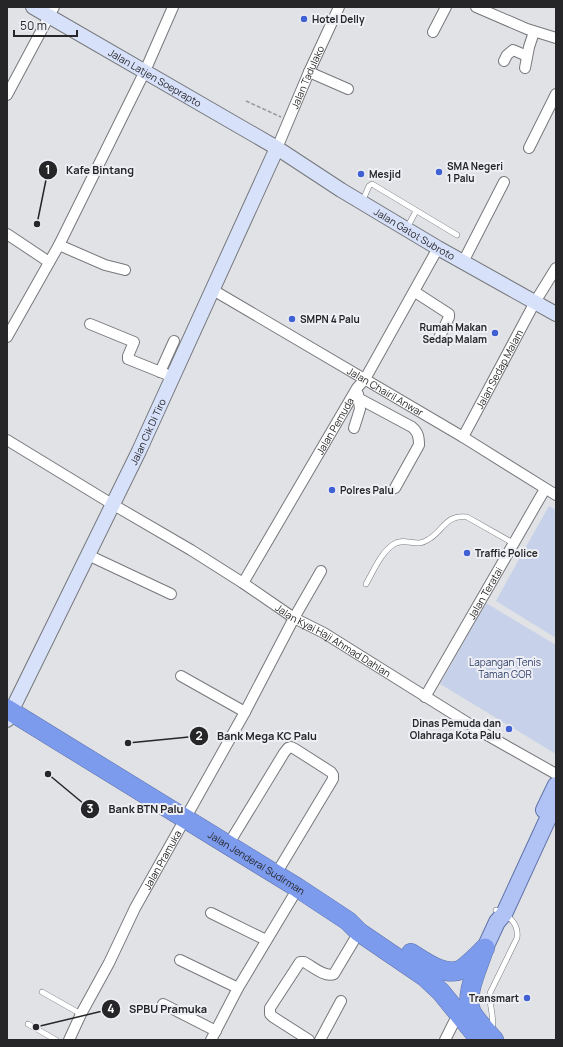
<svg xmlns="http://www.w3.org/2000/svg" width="563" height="1047" font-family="Manrope,sans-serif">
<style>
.green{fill:#c7d1e9}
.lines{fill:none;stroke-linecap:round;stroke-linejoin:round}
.lane-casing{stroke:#76787b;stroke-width:6}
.street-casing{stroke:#76787b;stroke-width:12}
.secondary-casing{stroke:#76787b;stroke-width:16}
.primary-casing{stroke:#5f72a8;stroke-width:18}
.highway-casing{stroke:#5f72a8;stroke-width:20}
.path{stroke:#96979a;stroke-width:1.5;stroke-dasharray:4 2;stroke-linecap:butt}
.lane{stroke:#fff;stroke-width:5}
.street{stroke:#fff;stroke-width:10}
.secondary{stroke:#d8e1fa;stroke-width:14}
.primary{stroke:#b1c3f4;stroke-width:16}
.highway{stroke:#7d9bed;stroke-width:19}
.poi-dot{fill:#4061d3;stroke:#eeeff4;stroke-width:1.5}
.labels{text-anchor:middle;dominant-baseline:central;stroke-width:4;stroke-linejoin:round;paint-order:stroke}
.poi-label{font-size:10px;font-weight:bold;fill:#262628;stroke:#eeeff4;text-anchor:start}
.street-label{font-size:10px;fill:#262628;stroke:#eeeff4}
.park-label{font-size:10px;fill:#33436e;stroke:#eeeff4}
.leader{fill:none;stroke:#262628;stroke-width:1.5}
.callout-dot{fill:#262628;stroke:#eeeff4;stroke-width:1.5}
.mark-label{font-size:12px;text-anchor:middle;font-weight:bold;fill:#fff}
.callout-label{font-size:11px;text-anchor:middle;font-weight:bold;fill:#262628;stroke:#eeeff4;stroke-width:4;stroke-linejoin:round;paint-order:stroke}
</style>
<rect width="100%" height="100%" fill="#e0e2e6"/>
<path class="green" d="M 549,506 L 556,510 L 556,638 L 496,601 L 523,552 Z
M 486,603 L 556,645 L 556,754 L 440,684 Z"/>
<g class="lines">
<defs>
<path id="lane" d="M 362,202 L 369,186 L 372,184 L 457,235
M 407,228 L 416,211
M 366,584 C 373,572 381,552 394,544 C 402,539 410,543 418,543 C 421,543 426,541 429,539 C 443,531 446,514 467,517 L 513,543
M 42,992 L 81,1014
M 28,1024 L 56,1040
M 492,1031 C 495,1018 489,1006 490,993 L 517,938 C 519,923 509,916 496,910"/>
<g id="street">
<path d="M 476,7 L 527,29 L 556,38"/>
<path d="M 433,32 L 446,7"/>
<path d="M 504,61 L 507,55 L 513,50 L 527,56"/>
<path d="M 525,68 L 529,47 L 534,32"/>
<path d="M 309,72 L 348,89"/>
<path d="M 7,95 L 54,7"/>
<path id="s1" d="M 277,148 L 309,72 L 339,7"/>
<path d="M 529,148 L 556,94"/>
<path d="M 7,234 L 49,262"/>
<path d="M 59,245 L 105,265 L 125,270"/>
<path d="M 463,262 L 504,182"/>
<path id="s2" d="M 213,290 L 463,437 L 556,495"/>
<path d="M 415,292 L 449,314 L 449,317 L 439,338"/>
<path d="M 90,324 L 134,342 L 128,356 L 128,359 L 173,377"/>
<path d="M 7,337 L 59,245 L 145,71 L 173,7"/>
<path d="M 160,372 L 174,341"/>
<path d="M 358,398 L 412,427 C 418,432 419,437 419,445 L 395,488"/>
<path d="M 354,428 L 360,409 L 358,394"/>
<path id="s3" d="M 463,437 L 535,302 L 556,268"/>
<path id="s4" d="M 7,440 L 112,504 L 191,550 L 243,583 L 294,618 L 324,633 L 487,735 L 556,774"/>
<path d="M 88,555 L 171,594"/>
<path id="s5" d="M 243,583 L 357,388 L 365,379 L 438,248"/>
<path d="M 181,676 L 245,712"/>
<path id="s6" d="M 425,697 L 545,489"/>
<path d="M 228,845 L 284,753 L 288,748 L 291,747 L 295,749 L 331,772 L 333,775 L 333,779 L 276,874"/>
<path d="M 211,913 L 266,940"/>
<path d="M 180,960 L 238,988"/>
<path d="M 163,1004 L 216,1031"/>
<path id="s7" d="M 69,1040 L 81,1014 L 109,963 L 135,908 L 245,712 L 294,618 L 321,571"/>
<path d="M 211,1040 L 238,988 L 298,888"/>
<path d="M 309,1040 L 273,1017 L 270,1014 L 270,1008 L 300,962 L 304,962 C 312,966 325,978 334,974 L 359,932"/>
<path d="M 320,1040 L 341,1001"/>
<path d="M 445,1040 L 456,1018 L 460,1012"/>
</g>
<g id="secondary">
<path id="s8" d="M 33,7 L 277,148 L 341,190 L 438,248 L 556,314"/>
<path id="s9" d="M 7,720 L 139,451 L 277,148"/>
</g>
<path id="primary" d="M 544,810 L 556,785
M 485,948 L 497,922 L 504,914 L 556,801"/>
<g id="highway">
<path id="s10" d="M 7,709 L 298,888 L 348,921 L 359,932 L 425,977 L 441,992 L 480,1040"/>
<path d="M 484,949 C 479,966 463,996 472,1013 C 478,1023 487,1031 494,1040"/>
<path d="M 411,953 C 424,961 446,978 462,969 C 470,963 478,955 485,948"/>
</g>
</defs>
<use href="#lane" class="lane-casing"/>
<use href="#street" class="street-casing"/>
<use href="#secondary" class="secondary-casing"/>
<use href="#primary" class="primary-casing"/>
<use href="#highway" class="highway-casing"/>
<path class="path" d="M 246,101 L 281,117"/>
<use href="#lane" class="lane"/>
<use href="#street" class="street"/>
<use href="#secondary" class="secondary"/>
<use href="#primary" class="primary"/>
<use href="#highway" class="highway"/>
</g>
<g class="poi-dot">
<circle cx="304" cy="19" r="4"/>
<circle cx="439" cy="172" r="4"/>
<circle cx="361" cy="174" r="4"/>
<circle cx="292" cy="319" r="4"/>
<circle cx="495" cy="333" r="4"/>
<circle cx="332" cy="490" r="4"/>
<circle cx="467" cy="553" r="4"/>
<circle cx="509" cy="729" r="4"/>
<circle cx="527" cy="998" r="4"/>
</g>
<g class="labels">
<g class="poi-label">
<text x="312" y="19">Hotel Delly</text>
<text x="447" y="166">SMA Negeri<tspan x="447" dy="12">1 Palu</tspan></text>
<text x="369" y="174">Mesjid</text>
<text x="300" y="319">SMPN 4 Palu</text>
<text x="487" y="327" text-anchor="end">Rumah Makan<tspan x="487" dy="12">Sedap Malam</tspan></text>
<text x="340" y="490">Polres Palu</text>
<text x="475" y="553">Traffic Police</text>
<text x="501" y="723" text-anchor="end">Dinas Pemuda dan<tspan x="501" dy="12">Olahraga Kota Palu</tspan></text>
<text x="519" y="998" text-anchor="end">Transmart</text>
</g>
<g class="street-label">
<text stroke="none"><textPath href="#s8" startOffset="141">Jalan Latjen Soeprapto</textPath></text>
<text stroke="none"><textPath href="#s1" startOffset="77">Jalan Tadulako</textPath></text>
<text stroke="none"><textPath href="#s8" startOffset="444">Jalan Gatot Subroto</textPath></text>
<text stroke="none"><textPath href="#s3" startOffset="77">Jalan Sedap Malam</textPath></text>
<text stroke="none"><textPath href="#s2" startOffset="200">Jalan Chairil Anwar</textPath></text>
<text stroke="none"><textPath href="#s5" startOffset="182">Jalan Pemuda</textPath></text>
<text stroke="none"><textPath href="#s9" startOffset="321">Jalan Cik Di Tiro</textPath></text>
<text stroke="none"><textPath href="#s6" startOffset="120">Jalan Teratai</textPath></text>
<text stroke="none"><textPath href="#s4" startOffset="383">Jalan Kyai Haji Ahmad Dahlan</textPath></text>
<text stroke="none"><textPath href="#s7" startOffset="203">Jalan Pramuka</textPath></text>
<text stroke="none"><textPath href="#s10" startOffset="293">Jalan Jenderal Sudirman</textPath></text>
</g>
<g class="park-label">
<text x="505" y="662">Lapangan Tenis<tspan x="505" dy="12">Taman GOR</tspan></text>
</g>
</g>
<path class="leader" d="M37 224L48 170M128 743L199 736M48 774L90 809M36 1027L111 1009"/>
<g class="callout-dot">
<circle cx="37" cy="224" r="4"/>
<circle cx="128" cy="743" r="4"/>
<circle cx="48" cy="774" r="4"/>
<circle cx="36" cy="1027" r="4"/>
<circle cx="48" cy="170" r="10"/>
<circle cx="199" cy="736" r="10"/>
<circle cx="90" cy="809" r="10"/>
<circle cx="111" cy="1009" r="10"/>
</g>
<g class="mark-label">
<text x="48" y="174">1</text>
<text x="199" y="740">2</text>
<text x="90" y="813">3</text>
<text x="111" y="1013">4</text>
</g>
<g class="callout-label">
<text x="100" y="174">Kafe Bintang</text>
<text x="267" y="740">Bank Mega KC Palu</text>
<text x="146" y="813">Bank BTN Palu</text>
<text x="168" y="1013">SPBU Pramuka</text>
</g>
<rect width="563" height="1047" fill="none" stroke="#262628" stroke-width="16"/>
<path d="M14 30v6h63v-6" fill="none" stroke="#262628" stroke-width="2"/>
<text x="20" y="30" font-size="12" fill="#262628" stroke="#eeeff4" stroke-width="3" paint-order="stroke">50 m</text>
</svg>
